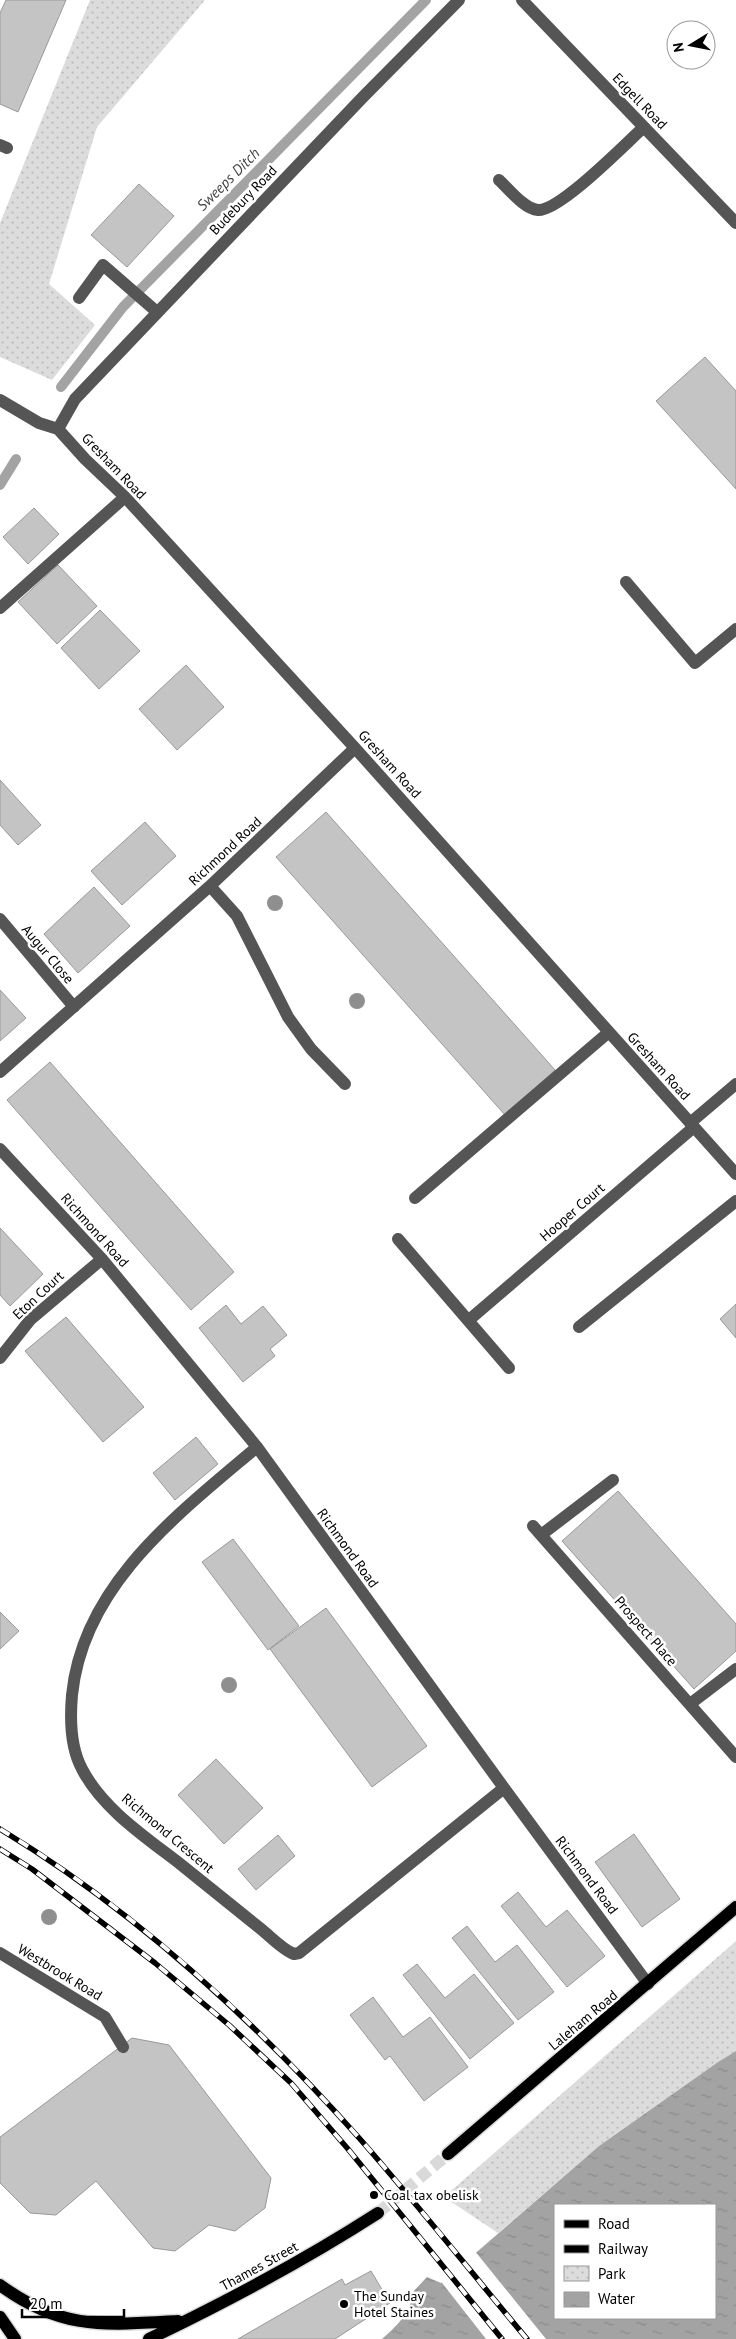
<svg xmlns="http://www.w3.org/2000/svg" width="736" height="2339" font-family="'PT Sans',sans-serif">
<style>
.park{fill:url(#park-dots)}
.water{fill:url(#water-ripples);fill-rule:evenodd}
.pier{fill:#fff}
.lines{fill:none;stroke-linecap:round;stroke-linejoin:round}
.stream{stroke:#a3a3a3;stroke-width:10}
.building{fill:#c4c4c4;stroke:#999}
.major-tunnel{stroke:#d9d9d9;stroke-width:12;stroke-dasharray:12 6;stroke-linecap:butt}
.major-casing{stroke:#dbdbdb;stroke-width:15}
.minor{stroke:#555;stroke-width:12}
.major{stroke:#000;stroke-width:12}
.rail-casing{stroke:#000;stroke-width:5.5}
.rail{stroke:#fff;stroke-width:4;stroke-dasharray:11;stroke-linecap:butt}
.tree{fill:#8f8f8f}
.poi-dot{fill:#000;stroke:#fff;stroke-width:2}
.labels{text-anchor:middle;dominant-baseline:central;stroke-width:5;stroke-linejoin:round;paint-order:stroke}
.street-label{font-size:14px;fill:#000;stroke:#fff}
.poi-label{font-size:14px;fill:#000;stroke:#fff;text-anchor:start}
.water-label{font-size:15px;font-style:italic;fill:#444;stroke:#fff}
</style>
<defs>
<pattern id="park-dots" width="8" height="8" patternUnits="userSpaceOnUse" patternTransform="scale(1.25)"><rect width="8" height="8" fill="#dcdcdc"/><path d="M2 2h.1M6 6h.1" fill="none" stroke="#bbb" stroke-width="1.8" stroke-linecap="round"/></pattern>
<pattern id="water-ripples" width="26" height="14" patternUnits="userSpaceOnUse" patternTransform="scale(1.25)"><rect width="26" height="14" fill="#a3a3a3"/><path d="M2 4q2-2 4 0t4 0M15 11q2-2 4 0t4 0" fill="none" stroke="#8b8b8b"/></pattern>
</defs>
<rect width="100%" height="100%" fill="#fff"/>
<path class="park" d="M 90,0 L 205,0 L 97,127 L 49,284 L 95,325 L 52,380 L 0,357 L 0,223 Z
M 736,1941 L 736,2051 L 718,2062 L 599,2146 L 498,2233 L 444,2197 Z"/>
<path class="water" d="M 736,2051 L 736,2339 L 382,2339 C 394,2328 413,2312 411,2294 L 427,2277 L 441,2283 L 599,2146 L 718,2062 ZM 555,2205 L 715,2205 L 715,2318 L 555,2318 Z"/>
<path class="pier" d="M 474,2250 L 546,2339 L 486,2339 L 439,2279 Z"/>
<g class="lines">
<path class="stream" d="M 61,387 L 123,307 L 426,0
M 0,485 L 16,459"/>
</g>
<path class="building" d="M 6,0 L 66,0 L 18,112 L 0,104 L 0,13 Z
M 139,184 L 174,216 L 127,267 L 91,235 Z
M 705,357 L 736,391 L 736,489 L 656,401 Z
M 34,508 L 59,534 L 28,564 L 3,537 Z
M 58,565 L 97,606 L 57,644 L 18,602 Z
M 100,610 L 140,651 L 99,689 L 61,648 Z
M 186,665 L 224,707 L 177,750 L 139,709 Z
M 0,780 L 41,825 L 18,845 L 0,825 Z
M 326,812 L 555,1070 L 505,1115 L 276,857 Z
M 145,822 L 176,856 L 122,905 L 91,871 Z
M 94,887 L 130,926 L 78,973 L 44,934 Z
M 0,990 L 26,1018 L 0,1041 Z
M 50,1062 L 234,1272 L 191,1310 L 7,1100 Z
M 0,1228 L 43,1274 L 10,1306 L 0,1295 Z
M 736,1304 L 736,1338 L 720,1319 Z
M 226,1305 L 241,1324 L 263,1306 L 287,1335 L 270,1349 L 275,1356 L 243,1382 L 199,1328 Z
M 66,1317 L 144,1407 L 103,1442 L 25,1351 Z
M 196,1437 L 218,1464 L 175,1500 L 153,1473 Z
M 618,1491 L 736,1624 L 736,1651 L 694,1689 L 562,1541 Z
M 233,1539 L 299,1626 L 268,1650 L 202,1562 Z
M 326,1608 L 427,1746 L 372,1787 L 270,1649 Z
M 0,1612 L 19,1631 L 0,1649 Z
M 216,1759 L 263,1808 L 224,1844 L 178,1795 Z
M 634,1834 L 680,1899 L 642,1927 L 595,1862 Z
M 278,1835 L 295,1856 L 256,1890 L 238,1869 Z
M 518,1892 L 546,1927 L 567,1910 L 605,1956 L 567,1987 L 501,1906 Z
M 467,1926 L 495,1962 L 517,1945 L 554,1992 L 518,2020 L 452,1938 Z
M 417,1964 L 445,1998 L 474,1974 L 514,2023 L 470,2059 L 403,1975 Z
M 373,1997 L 403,2037 L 430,2017 L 468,2067 L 424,2101 L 390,2056 L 385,2060 L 350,2015 Z
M 132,2038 L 169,2045 L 271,2178 L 265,2208 L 235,2231 L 209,2225 L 175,2251 L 153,2248 L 96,2181 L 56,2215 L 30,2213 L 0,2183 L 0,2137 Z
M 371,2271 L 390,2303 L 335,2339 L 238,2339 L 342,2279 L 345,2285 Z"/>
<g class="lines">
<path class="major-tunnel" d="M 378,2213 L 448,2154"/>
<defs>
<path id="major" d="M 448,2154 L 736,1907
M 0,2285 C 63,2331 105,2325 178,2321
M 0,2317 L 15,2339
M 149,2339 C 228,2301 305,2260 378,2213"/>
</defs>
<use href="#major" class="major-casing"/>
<path class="minor" d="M 522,0 L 736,223
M 0,145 L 7,148
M 499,180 C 508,188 524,209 538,210 C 560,211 625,144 644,127
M 79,298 L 103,265 L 157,312
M 0,400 L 39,423 L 58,429 L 85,459 L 125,497 L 355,748 L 736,1174
M 58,429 L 75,399 L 363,97 L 459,0
M 626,582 L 695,663 L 736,629
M 0,608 L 125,497
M 210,886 L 237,916 L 288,1017 L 311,1049 L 345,1084
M 0,919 L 74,1007
M 0,1072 L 210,886 L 355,748
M 690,1123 L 736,1084
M 0,1149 L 102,1259 L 257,1447 L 504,1788 L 648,1984
M 415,1198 L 609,1032
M 398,1239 L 509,1368
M 469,1320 L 694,1127
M 579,1327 L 736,1201
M 0,1358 L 30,1320 L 102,1259
M 257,1447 C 178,1514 83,1585 72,1695 C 70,1718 70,1747 82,1769 C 102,1808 144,1836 179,1863 C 206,1885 234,1907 261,1929 C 271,1937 283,1950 294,1954 L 299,1953 L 504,1788
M 533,1526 L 736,1757
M 541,1535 L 613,1480
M 690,1704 L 736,1669
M 0,1953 L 105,2017 L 123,2047"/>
<use href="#major" class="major"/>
<defs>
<path id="rail" d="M 0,1829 C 136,1911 254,2020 360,2139 C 417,2204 471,2272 527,2339
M 0,1849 L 32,1869 L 155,1963 L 229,2025 L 291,2083 L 348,2149 L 502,2339"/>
</defs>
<use href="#rail" class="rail-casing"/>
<use href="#rail" class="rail"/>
</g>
<g class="tree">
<circle cx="275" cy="903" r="8"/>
<circle cx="357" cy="1001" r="8"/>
<circle cx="229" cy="1685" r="8"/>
<circle cx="49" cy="1917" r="8"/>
</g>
<g class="poi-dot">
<circle cx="374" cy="2195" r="5"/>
<circle cx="344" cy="2304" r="5"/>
</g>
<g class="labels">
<g class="street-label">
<text transform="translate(640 101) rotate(46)">Edgell Road</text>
<text transform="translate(243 200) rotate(-46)">Budebury Road</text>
<text transform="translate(114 466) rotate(46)">Gresham Road</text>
<text transform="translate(390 764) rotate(48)">Gresham Road</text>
<text transform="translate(225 851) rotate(-43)">Richmond Road</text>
<text transform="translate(48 954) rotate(50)">Augur Close</text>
<text transform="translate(659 1066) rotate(48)">Gresham Road</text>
<text transform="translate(572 1212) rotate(-41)">Hooper Court</text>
<text transform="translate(95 1230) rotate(48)">Richmond Road</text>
<text transform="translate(38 1295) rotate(-43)">Eton Court</text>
<text transform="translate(348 1548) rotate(54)">Richmond Road</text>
<text transform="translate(646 1631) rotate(49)">Prospect Place</text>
<text transform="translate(168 1833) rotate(40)">Richmond Crescent</text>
<text transform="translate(587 1875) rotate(53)">Richmond Road</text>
<text transform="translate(60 1972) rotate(31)">Westbrook Road</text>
<text transform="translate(583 2020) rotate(-40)">Laleham Road</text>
<text transform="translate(259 2266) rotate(-29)">Thames Street</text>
</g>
<g class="poi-label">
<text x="384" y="2195">Coal tax obelisk</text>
<text x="354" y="2296">The Sunday<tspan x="354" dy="16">Hotel Staines</tspan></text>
</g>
<g class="water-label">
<text transform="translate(228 179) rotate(-45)">Sweeps Ditch</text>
</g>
</g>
<rect x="554" y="2204" width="162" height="115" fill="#ffffff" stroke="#999999"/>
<rect x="564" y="2220" width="25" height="8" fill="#000000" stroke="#999999"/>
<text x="598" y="2229" font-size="15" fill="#000000">Road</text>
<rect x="564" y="2245" width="25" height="8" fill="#000000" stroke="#999999"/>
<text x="598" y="2254" font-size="15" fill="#000000">Railway</text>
<rect x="564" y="2266" width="25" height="15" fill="url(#park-dots)" stroke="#999999"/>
<text x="598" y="2279" font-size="15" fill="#000000">Park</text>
<rect x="564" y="2292" width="25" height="15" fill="url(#water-ripples)" stroke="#999999"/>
<text x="598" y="2304" font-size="15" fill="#000000">Water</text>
<g transform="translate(691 45) rotate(260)"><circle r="24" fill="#ffffff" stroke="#999999"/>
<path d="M0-4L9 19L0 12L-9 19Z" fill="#000000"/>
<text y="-8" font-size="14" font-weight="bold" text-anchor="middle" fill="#000000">N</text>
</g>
<path d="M22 2309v8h102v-8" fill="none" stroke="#000000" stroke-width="2.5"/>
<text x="30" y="2309" font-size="15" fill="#000000" stroke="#ffffff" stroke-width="4" paint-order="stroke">20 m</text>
</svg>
